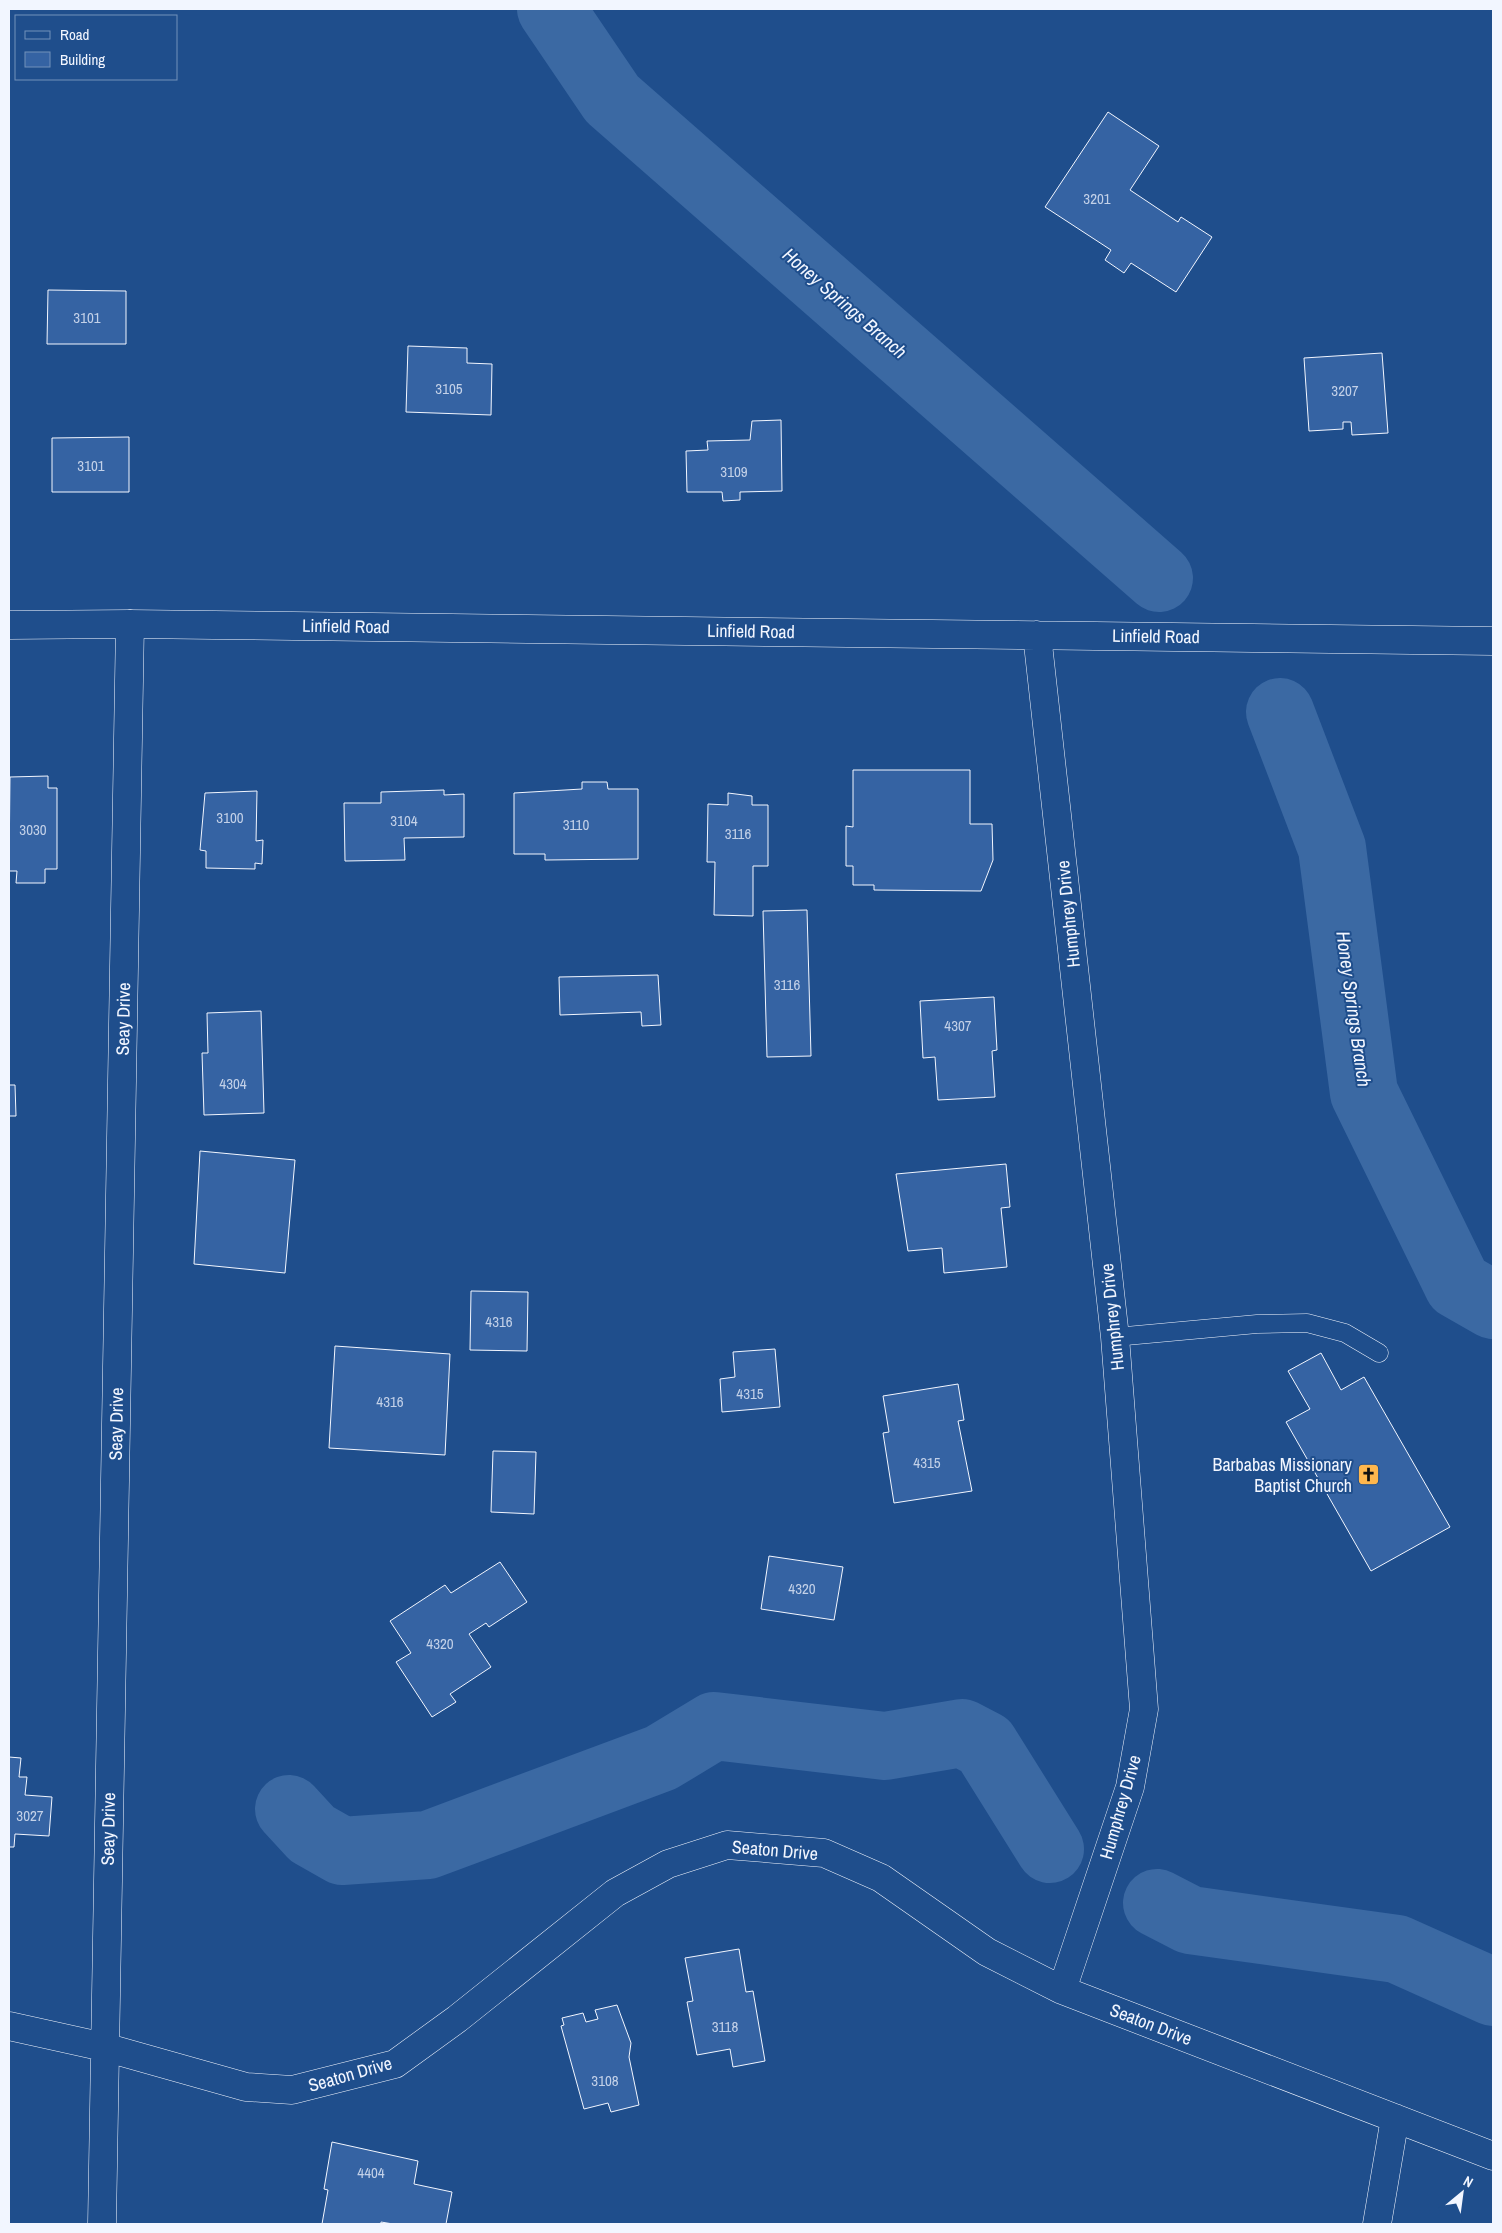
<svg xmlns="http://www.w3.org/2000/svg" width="1502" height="2233" font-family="'Archivo Narrow',sans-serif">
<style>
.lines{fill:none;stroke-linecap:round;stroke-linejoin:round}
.river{stroke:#3b69a3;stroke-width:68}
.building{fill:#3563a3;stroke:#f2f6ff}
.lane-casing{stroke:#f2f6ff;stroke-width:19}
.street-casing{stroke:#f2f6ff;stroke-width:29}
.lane{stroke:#1f4e8c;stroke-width:18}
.street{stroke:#1f4e8c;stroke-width:28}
.labels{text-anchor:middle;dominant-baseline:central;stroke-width:4;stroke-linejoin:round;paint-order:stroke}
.number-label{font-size:15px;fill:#c3d1e8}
.street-label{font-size:18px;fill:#f2f6ff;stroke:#1f4e8c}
.poi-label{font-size:18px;fill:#f2f6ff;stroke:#1f4e8c;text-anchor:end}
.water-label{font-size:19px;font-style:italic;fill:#f2f6ff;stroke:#1f4e8c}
</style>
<rect width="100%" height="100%" fill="#1f4e8c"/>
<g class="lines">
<path class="river" d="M 551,9 L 612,99 L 1159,578
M 1280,712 L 1332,848 L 1364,1093 L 1458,1285 L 1493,1305
M 289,1809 L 312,1834 L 342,1851 L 428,1845 L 661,1758 L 714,1726 L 885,1746 L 962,1733 L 985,1745 L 1050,1849
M 1157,1903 L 1190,1920 L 1397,1949 L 1493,1992"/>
</g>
<path class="building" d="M 1108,112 L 1159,146 L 1130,190 L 1178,222 L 1181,217 L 1212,237 L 1176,292 L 1131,263 L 1124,273 L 1105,260 L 1111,250 L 1045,207 Z
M 48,290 L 126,291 L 126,344 L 47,344 Z
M 408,346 L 467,348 L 467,363 L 492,364 L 491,415 L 406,412 Z
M 1382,353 L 1388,433 L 1352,435 L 1351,422 L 1343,422 L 1343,429 L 1309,431 L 1304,358 Z
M 781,420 L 782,491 L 740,492 L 740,500 L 723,501 L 722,492 L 687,492 L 686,451 L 708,450 L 707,441 L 750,440 L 752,421 Z
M 129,437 L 129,492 L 52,492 L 52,438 Z
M 853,770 L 970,770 L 970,824 L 992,824 L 993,860 L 981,891 L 874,890 L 874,885 L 853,885 L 853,866 L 846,866 L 846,826 L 853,827 Z
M 48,776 L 48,788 L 57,788 L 57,869 L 45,869 L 45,883 L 16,883 L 17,871 L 9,871 L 10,777 Z
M 582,782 L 607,782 L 608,789 L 638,789 L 638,859 L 545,860 L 545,854 L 514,854 L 514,793 L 582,789 Z
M 444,790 L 444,795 L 464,794 L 464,837 L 404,838 L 405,860 L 345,861 L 344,803 L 381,803 L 381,792 Z
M 257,791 L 256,841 L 263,840 L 262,864 L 255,863 L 255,869 L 206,868 L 206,851 L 200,850 L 205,793 Z
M 728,793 L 752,796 L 752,805 L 768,805 L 768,866 L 753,866 L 753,916 L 714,915 L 715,862 L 707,862 L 708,804 L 728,805 Z
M 807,910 L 811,1056 L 767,1057 L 763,911 Z
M 658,975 L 661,1025 L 642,1026 L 641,1012 L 560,1015 L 559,977 Z
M 994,997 L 997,1050 L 992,1051 L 995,1097 L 938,1100 L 935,1057 L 923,1058 L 920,1001 Z
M 261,1011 L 264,1113 L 204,1115 L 202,1053 L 208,1053 L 207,1013 Z
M 9,1085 L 15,1085 L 16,1116 L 9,1116 Z
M 200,1151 L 295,1160 L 285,1273 L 194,1264 Z
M 1006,1164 L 1010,1207 L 1001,1208 L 1007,1267 L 944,1273 L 942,1248 L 908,1251 L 896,1174 Z
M 471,1291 L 528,1292 L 527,1351 L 470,1350 Z
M 335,1346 L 450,1354 L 445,1455 L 329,1448 Z
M 775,1349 L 780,1407 L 722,1412 L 720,1379 L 735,1377 L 733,1352 Z
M 1321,1353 L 1341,1390 L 1364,1377 L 1450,1527 L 1371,1571 L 1286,1422 L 1310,1409 L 1288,1371 Z
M 958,1384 L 964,1420 L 958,1421 L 972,1491 L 894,1503 L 883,1433 L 889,1432 L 883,1396 Z
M 493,1451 L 536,1452 L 534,1514 L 491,1512 Z
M 769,1556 L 843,1567 L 834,1620 L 761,1609 Z
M 500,1562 L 527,1602 L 489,1627 L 486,1623 L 469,1634 L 491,1667 L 450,1694 L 456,1702 L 432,1717 L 396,1662 L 411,1653 L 390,1621 L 445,1585 L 451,1593 Z
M 9,1757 L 21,1758 L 19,1777 L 27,1777 L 25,1795 L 52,1797 L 49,1836 L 15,1834 L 14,1847 L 9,1847 Z
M 739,1949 L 746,1992 L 753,1991 L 765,2061 L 733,2067 L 730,2049 L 697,2055 L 687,2002 L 693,2001 L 685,1958 Z
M 617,2005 L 631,2043 L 629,2057 L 639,2105 L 611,2112 L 608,2103 L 584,2109 L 561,2026 L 564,2025 L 562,2018 L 583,2013 L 586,2022 L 598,2019 L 595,2010 Z
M 332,2142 L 418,2161 L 414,2184 L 452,2192 L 446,2224 L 393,2224 L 381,2222 L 381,2224 L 322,2224 L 328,2190 L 324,2189 Z"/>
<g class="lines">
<defs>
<path id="lane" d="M 1115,1337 L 1257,1324 L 1307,1323 L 1345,1333 L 1379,1353"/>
<path id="street" d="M 9,625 L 130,624 L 1493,641
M 1037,635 L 1115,1337 L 1144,1709 L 1130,1787 L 1062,1990
M 9,2026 L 104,2047 L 246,2087 L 292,2090 L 395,2064 L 457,2019 L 615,1893 L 668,1864 L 727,1845 L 824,1853 L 881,1878 L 987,1952 L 1062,1990 L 1493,2156
M 102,2224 L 130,624
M 1377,2224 L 1395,2118"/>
</defs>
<use href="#lane" class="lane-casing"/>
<use href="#street" class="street-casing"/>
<use href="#lane" class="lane"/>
<use href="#street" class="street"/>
</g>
<defs>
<symbol id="church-square" viewBox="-11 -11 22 22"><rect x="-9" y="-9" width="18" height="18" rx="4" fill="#ffb74d" stroke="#1f4e8c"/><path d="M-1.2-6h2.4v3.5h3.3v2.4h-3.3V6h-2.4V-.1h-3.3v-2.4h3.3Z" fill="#111"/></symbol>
</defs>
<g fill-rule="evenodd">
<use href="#church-square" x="1356" y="1462" width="25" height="25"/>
</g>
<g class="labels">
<g class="number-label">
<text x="1097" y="198">3201</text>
<text x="87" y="317">3101</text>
<text x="449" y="388">3105</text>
<text x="1345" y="390">3207</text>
<text x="91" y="465">3101</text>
<text x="734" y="471">3109</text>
<text x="230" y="817">3100</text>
<text x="404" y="820">3104</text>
<text x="576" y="824">3110</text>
<text x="33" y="829">3030</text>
<text x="738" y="833">3116</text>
<text x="787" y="984">3116</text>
<text x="958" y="1025">4307</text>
<text x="233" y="1083">4304</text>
<text x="499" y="1321">4316</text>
<text x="750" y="1393">4315</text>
<text x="390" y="1401">4316</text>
<text x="927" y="1462">4315</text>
<text x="802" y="1588">4320</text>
<text x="440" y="1643">4320</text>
<text x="30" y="1815">3027</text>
<text x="725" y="2026">3118</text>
<text x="605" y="2080">3108</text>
<text x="371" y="2172">4404</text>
</g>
<g class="street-label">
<text transform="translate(346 626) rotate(1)">Linfield Road</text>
<text transform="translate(751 631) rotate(1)">Linfield Road</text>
<text transform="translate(1156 636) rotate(1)">Linfield Road</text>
<text transform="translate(1068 914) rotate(-96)">Humphrey Drive</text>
<text transform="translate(123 1019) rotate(-89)">Seay Drive</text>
<text transform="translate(1112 1317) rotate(-96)">Humphrey Drive</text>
<text transform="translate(116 1424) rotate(-89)">Seay Drive</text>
<text transform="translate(1120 1807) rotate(-74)">Humphrey Drive</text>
<text transform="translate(108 1829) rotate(-89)">Seay Drive</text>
<text transform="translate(775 1850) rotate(5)">Seaton Drive</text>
<text transform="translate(1151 2024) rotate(21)">Seaton Drive</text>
<text transform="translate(350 2074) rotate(-16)">Seaton Drive</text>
</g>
<g class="poi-label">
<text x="1352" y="1464">Barbabas Missionary<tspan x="1352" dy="21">Baptist Church</tspan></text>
</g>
<g class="water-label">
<text transform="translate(845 303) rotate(41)">Honey Springs Branch</text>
<text transform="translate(1354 1009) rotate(82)">Honey Springs Branch</text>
</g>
</g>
<rect width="1502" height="2233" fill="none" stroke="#f2f6ff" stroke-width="20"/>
<rect x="15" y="15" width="162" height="65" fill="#1f4e8c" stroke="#7391ba"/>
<rect x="25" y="31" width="25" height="8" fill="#1f4e8c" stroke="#7391ba"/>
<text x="60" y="40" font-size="15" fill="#f2f6ff">Road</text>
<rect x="25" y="52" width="25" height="15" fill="#3563a3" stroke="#7391ba"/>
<text x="60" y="65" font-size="15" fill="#f2f6ff">Building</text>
<g transform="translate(1462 2193) rotate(29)" stroke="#1f4e8c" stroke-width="4" paint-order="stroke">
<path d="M0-4L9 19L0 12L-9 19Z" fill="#f2f6ff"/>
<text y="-8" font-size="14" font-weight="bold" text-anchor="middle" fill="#f2f6ff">N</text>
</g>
</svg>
